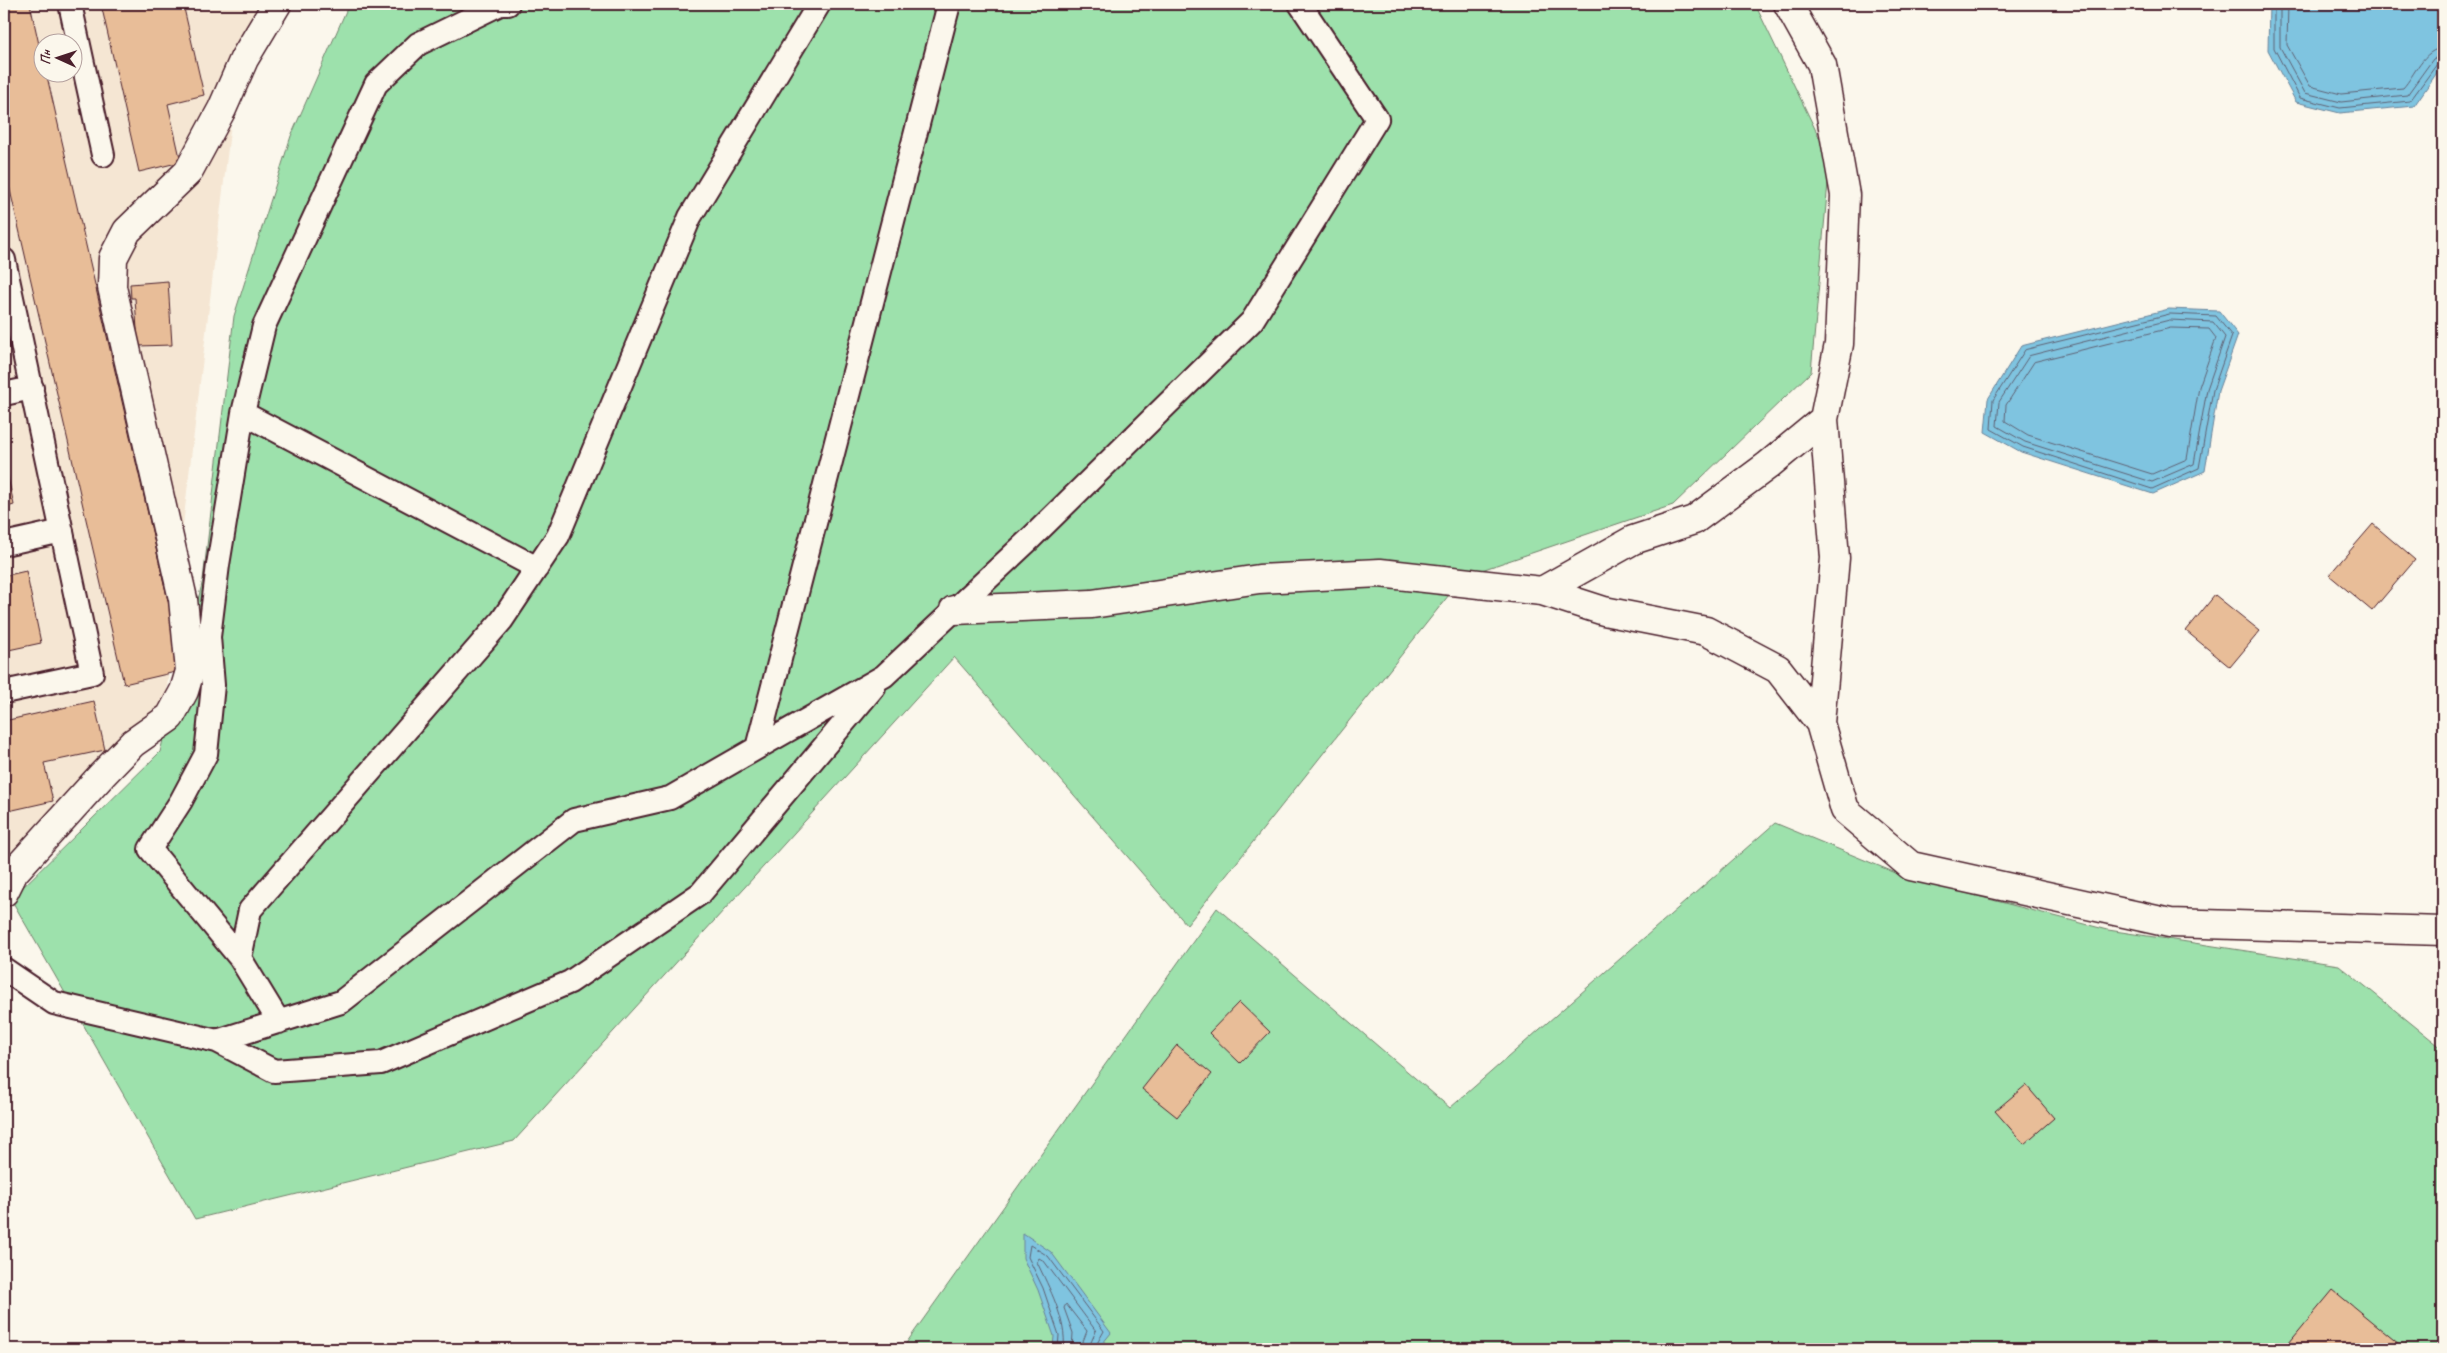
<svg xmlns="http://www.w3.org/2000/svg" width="2447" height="1353" font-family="Caveat,sans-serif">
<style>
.built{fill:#f5e6d3;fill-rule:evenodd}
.green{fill:#9de1ac;stroke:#74806c}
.water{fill:#7fc4e0;stroke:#6a8298}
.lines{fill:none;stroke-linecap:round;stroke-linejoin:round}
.shore{stroke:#5f6173;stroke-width:1}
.building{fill:#e8bd98;stroke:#4a1f2b}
.service-casing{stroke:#4a1f2b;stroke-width:26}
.minor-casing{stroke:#4a1f2b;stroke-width:31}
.service{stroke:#fbf7ec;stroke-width:22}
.minor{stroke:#fbf7ec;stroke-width:28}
</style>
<rect width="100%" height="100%" fill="#fbf7ec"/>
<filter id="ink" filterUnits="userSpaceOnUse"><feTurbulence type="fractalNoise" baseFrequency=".02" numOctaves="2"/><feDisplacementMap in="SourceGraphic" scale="10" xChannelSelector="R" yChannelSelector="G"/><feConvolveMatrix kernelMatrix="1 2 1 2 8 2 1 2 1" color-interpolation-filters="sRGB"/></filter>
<g filter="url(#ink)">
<path class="built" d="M 4,4 L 286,4 L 231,123 L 173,609 L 166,702 L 4,883 ZM 42,42 L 72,42 L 72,72 L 42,72 Z"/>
<path class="green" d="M 349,4 L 1755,4 L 1830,160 L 1811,372 L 1673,505 L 1464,576 L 1187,925 L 954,657 L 514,1141 L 195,1219 L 11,899 L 160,752 L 203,580 L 234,316 L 291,136 Z
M 1775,823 L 1908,878 L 2108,930 L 2339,965 L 2443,1049 L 2443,1349 L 902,1349 L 1217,908 L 1450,1108 Z"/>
<path class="water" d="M 2269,4 L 2443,4 L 2443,64 L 2414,106 L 2340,113 L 2296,102 L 2268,50 Z
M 2169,309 L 2219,311 L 2238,335 L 2218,391 L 2205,471 L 2153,494 L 2021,452 L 1985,432 L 1988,399 L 2021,346 Z
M 1023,1233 L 1051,1252 L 1111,1333 L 1098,1349 L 1053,1349 L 1054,1336 L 1038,1290 L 1023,1258 Z"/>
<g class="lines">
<path class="shore" d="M 2274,4 L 2274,48 L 2300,98 L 2340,108 L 2410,101 L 2437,64 L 2443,62
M 2280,4 L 2280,47 L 2305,93 L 2341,102 L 2407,95 L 2433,59 L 2443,55
M 2288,4 L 2287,45 L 2310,86 L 2341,94 L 2403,88 C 2415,75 2423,49 2443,48
M 2170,314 L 2216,316 L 2232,336 L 2213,390 L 2199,468 L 2152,489 L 2023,447 L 1991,429 L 1993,400 L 2025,350 Z
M 2170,320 L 2213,322 L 2225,337 L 2207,389 L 2194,464 L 2152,482 L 2025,442 L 1997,426 L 1999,402 L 2029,356 Z
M 2171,328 L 2209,329 L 2216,338 L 2199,387 L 2187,459 L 2152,474 L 2028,435 L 2005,421 L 2006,405 L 2034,362 Z
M 1058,1349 L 1059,1335 L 1043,1288 L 1028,1257 L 1030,1245 L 1048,1256 L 1104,1331 L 1094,1349
M 1064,1349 C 1067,1320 1049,1288 1037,1262 L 1039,1258 L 1044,1261 L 1096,1331 L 1088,1349
M 1072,1349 L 1073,1333 L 1064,1308 L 1066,1304 L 1087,1331 L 1080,1349"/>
</g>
<path class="building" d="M 4,4 L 30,4 L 42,58 L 42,72 L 46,72 L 184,670 L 124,684 L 4,164 Z
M 101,4 L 183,4 L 204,95 L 168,104 L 181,162 L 139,172 Z
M 168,281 L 172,345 L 138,346 L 135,298 L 131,298 L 130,284 Z
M 4,459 L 14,505 L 4,508 Z
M 2373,524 L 2415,560 L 2372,611 L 2329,575 Z
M 26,571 L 41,643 L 4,651 L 4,576 Z
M 2215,595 L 2260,631 L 2230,667 L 2186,631 Z
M 94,701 L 105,750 L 44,763 L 53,801 L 4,812 L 4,721 Z
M 1239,1002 L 1270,1032 L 1240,1063 L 1209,1033 Z
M 1177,1045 L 1212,1074 L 1177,1117 L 1142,1089 Z
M 2026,1085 L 2054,1118 L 2024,1144 L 1995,1111 Z
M 2333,1290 L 2405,1349 L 2284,1349 Z"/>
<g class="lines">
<defs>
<path id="service" d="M 70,4 L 103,155
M 4,260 L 92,673 L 4,692
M 4,394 L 32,388
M 243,413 L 537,568
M 4,544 L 62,531
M 757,748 L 884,676 L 1031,538 L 1252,321 L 1377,119 L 1300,4
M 240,958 L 150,849 L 181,801 L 206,754 L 213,685 L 209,637 L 218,565 L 243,413 L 264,326 L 376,84 L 418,44 L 500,4 L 508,4
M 4,969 L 54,1003 L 217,1041 L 341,1002 L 574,820 L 670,798 L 757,748 L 949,4
M 279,1022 L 240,958 L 250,910 L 502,620 L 558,536 L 690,217 L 819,4
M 217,1041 L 274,1071 L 381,1063 L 570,982 L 701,893 L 874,687"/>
<path id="minor" d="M 1542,591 L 1633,540 L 1694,520 L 1767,466 L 1824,419 L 1839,344 L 1845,195 L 1822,65 L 1788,4
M 954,610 L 1092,604 L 1259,579 L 1380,573 L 1542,591 L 1604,611 L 1706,631 L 1778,669 L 1820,723 L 1845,810 L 1911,866 L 2170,923 L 2443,931
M 1820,723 L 1835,558 L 1824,419
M 4,892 L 14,872 L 102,775 L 133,743 L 170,717 L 184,691 L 190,671 L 183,599 L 112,287 L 113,258 L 127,231 L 188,172 L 222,109 L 244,59 L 277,4"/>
</defs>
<use href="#service" class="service-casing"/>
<use href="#minor" class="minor-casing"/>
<use href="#service" class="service"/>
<use href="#minor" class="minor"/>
</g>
</g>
<rect width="2447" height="1353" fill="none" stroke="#fbf7ec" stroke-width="20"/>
<rect x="10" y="10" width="2427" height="1333" fill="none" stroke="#4a1f2b" stroke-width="2" filter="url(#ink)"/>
<g transform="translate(58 58) rotate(273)"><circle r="24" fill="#fbf7ec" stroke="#b4a19f"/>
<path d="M0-4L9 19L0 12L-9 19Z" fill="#4a1f2b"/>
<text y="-8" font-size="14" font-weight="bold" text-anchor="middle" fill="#4a1f2b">Пн</text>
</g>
</svg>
